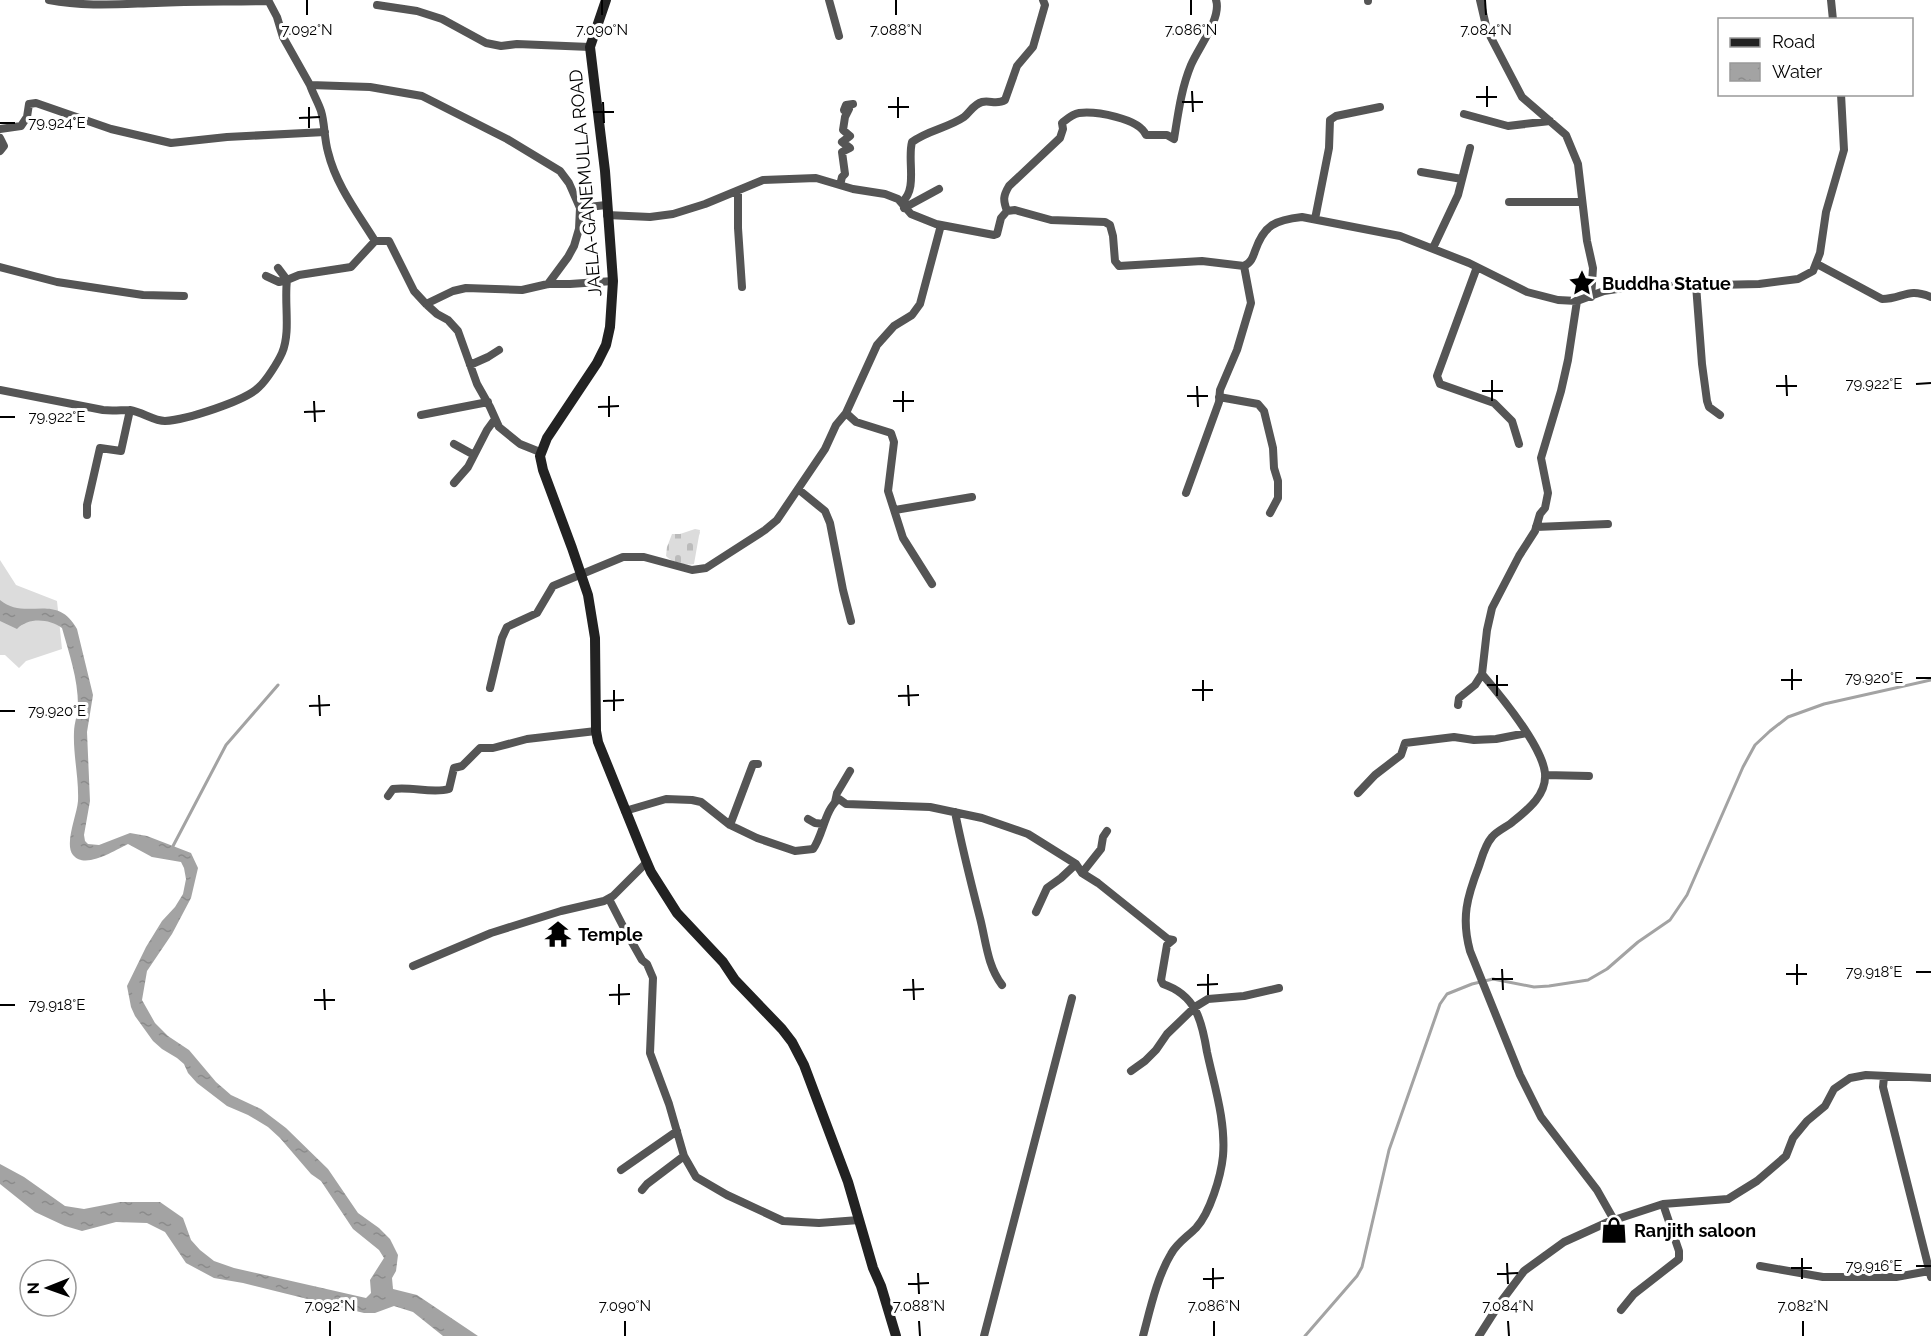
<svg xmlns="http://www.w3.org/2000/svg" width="1931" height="1336" font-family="Raleway,sans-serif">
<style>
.green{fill:#dcdcdc}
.cemetery{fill:url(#cemetery-stones)}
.water{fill:url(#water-ripples)}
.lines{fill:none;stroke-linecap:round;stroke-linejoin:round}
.stream{stroke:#a3a3a3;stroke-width:3}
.minor{stroke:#555;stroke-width:8}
.secondary{stroke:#222;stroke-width:10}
.ticks{fill:none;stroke:#000;stroke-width:2}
.labels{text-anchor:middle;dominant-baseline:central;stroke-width:6;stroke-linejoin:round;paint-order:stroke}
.street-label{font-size:18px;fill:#000;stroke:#fff}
.poi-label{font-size:18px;font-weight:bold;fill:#000;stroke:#fff;text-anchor:start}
.ticks-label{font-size:15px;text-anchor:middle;fill:#000;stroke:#fff;stroke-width:6;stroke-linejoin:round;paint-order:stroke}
</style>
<defs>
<pattern id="cemetery-stones" width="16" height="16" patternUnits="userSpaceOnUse" patternTransform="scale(1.5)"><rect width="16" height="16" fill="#dcdcdc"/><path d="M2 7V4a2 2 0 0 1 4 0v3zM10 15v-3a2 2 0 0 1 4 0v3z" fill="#bbb"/></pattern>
<pattern id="water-ripples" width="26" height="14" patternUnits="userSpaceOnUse" patternTransform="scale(1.5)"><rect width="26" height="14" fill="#a3a3a3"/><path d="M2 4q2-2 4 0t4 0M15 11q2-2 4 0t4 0" fill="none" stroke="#8b8b8b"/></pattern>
</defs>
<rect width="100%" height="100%" fill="#fff"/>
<path class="green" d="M 0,560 L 16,585 L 57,601 L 62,649 L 26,661 L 19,668 L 5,655 L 0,655 Z"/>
<path class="cemetery" d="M 695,529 L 700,530 L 694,564 C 686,566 671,562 666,556 L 667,547 L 672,534 L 680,534 Z"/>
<path class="water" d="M 0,600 C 26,622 56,591 77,629 L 93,695 L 87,732 L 90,801 L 84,835 L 85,841 L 88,844 L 99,845 L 130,833 L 147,836 L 191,853 L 198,868 L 191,898 L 172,934 L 147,971 L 142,1000 L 155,1023 L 168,1036 L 189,1050 L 216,1082 L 231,1095 L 261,1109 L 286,1128 L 328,1169 L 358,1213 L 379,1228 L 390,1239 L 398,1255 L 396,1271 L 392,1278 L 393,1289 L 417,1295 L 478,1336 L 443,1336 L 413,1312 L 394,1306 L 375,1313 L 364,1313 L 243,1283 L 214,1278 L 186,1263 L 165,1232 L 147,1223 L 116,1222 L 82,1231 L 65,1226 L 35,1212 L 0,1184 L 0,1164 L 24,1177 L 65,1206 L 84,1209 L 120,1202 L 160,1202 L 183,1218 L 191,1240 L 200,1250 L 214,1261 L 234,1268 L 366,1298 L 371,1293 L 370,1280 L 384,1258 L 379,1250 L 353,1229 L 321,1181 L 311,1174 L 280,1138 L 268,1127 L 248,1115 L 227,1106 L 197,1083 L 188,1073 L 184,1064 L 177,1058 L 162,1049 L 153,1041 L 135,1016 L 131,1007 L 127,986 L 146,947 L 162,921 L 175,907 L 183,894 L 186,879 L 184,868 L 181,862 L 152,857 L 128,844 C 115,850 85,870 73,855 C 64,844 77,815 78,801 C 79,778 73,755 74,732 C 74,723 78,714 78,705 C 78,679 69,653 62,628 C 49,619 29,617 17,629 L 0,621 Z"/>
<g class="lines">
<path class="stream" d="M 172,848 L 226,745 L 278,685
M 1305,1336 L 1357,1276 L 1362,1267 L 1389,1150 L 1440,1004 L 1447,994 L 1472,984 L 1493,979 L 1534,987 L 1549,986 L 1588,980 L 1607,969 L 1638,942 L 1670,920 L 1687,895 L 1743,767 L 1755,745 L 1770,731 L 1788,717 L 1824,704 L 1931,680"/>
<path class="minor" d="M 49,0 C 85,7 120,4 156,3 C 194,1 231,2 268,1
M 268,0 L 277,17 L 283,37 L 310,85 L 370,87 L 422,96 L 507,139 L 560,171 L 569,183 L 580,208 L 579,229 L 574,246 L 568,257 L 548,284
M 829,0 L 839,36
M 1368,0 L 1368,1
M 1480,0 L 1487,30 L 1522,97 L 1566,135 L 1578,164 L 1587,241 L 1593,268 L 1591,297
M 1831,0 L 1833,20
M 377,5 L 417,11 L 442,19 L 486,43 L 501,46 L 517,44 L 590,47
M 310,85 C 313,94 318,102 321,111 C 325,124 324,138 328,152 C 336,185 357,212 375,241
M 1464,114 L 1508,126 L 1550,121
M 0,129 L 21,126 L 27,117 L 29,104 L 36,103 L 111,129 L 171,143 L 227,137 L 325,132
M 0,138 L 4,146 L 0,151
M 1421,172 L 1462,179
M 840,185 L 842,177 L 845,174 L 842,152 L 850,148 L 842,142 L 850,136 L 843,130 L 845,117 L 849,109 L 844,110 L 846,105 L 853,104
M 738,191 L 738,228 L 742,287
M 902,202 C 918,189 907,160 912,142 C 928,130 948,128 964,117 C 970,112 974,104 982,102 C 990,100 997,105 1005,100 L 1017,66 L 1033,47 L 1045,5 L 1043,0
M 1509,202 L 1581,202
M 580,208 L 606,205
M 904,208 L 939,189
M 1007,211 C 1003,200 1003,196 1009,186 L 1060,138 L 1063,129 L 1062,123 C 1067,119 1072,114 1079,113 C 1095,111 1139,118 1146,135 L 1167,135 L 1174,139 C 1178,115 1181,89 1191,65 C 1198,48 1222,18 1216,0
M 607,215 L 650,217 L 673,214 L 705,204 L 763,180 L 816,178 L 853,189 L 885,194 L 898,199 L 911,214 L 936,224 L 994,235 L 997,234 L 1001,218 L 1007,211 L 1015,210 L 1051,220 L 1105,222 L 1110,225 L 1113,236 L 1115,261 L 1119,266 L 1202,261 L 1244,266 C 1251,263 1253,257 1255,251 C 1264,225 1275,220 1302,217 L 1400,236 L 1469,263 L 1527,292 L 1558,300 L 1577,301 L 1604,291 L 1630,287 L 1759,284 L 1798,279 L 1813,271 L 1820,253 L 1826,212 L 1844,150 L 1841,94
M 1315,219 L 1329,148 L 1330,120 L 1336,116 L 1380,107
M 1433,248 L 1458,195 L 1470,148
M 1817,264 L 1882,299 C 1903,299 1907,287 1931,297
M 0,267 L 57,282 L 143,295 L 184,296
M 1477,267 L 1437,376 L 1440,384 L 1494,403 L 1512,421 L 1519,444
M 266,276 L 279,282 L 287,280 L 278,268
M 1696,285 L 1702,364 L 1707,401 L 1709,407 L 1720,415
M 426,304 L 453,291 L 466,288 L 522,290 L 548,284 L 570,284 L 613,281
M 470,365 L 488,357 L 499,350
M 0,390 L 103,410 C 112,411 121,410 130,410 C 142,412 154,421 165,421 C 185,420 246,401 259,387 C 266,381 278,362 282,353 C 291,332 284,303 287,280 L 299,275 L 351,267 L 375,241 L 389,241 L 414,291 L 426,304 L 437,314 L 448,320 L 458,331 L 477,384 L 490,407 L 499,427 L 520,444 L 540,452
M 1219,397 L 1258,404 L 1264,411 L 1273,448 L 1274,468 L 1278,481 L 1278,498 L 1270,513
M 846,413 L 856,422 L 891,433 L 894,442 L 888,491 L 903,538 L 932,584
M 421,415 L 488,402
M 454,444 L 474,455
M 454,483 L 468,467 L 487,430 L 495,419
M 798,489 L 825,511 L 830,523 L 843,590 L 851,621
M 1186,493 L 1219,402 L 1220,390 L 1237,350 L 1251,303 L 1244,266
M 895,510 L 972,497
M 87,515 L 87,505 L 100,448 L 121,451 L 130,410
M 1536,527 L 1608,524
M 1482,674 C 1500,695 1542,746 1545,773 C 1547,796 1526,811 1510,824 C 1504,828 1496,832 1492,837 C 1485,845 1482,857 1479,866 C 1467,897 1461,918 1470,951 L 1520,1075 L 1541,1117 L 1597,1190 L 1614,1220
M 490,688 L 502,638 L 507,627 L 537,613 L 553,586 L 623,557 L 644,557 L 692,570 L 706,568 L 765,530 L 777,520 L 825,449 L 836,425 L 846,413 L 877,345 L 894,326 L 912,315 L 920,304 L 941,225
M 1458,705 L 1459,698 L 1475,685 L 1482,674 L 1487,630 L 1492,608 L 1519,556 L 1535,531 L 1540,514 L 1545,508 L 1548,493 L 1541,458 L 1561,391 L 1568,360 L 1577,301
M 1545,775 L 1589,776
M 1358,793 L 1375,775 L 1401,755 L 1405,743 L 1454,737 L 1474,740 L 1496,739 L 1527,733
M 388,796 L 393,789 C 411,786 432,794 449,789 L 454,768 L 462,766 L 480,748 L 493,748 L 527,739 L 596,731
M 835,802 L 837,793 L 850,771
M 625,811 L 666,799 L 692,800 L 701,802 L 730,825 L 757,838 L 795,851 L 813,849 C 823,836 825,808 839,799 L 846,804 L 930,807 L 982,818 L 1028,834 L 1076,864 L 1082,873 L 1098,883 L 1168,939 L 1173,940 L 1167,945 L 1161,980 L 1163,984 C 1196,995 1202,1021 1207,1052 C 1214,1085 1226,1121 1223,1156 C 1221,1176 1210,1213 1196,1228 C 1187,1237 1177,1243 1171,1254 C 1157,1277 1150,1310 1143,1336
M 955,812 C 962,848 971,883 980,918 C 986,941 987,965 1002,985
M 808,819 L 815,823 L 824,824
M 730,825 L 753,764 L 758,764
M 1082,873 L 1101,849 L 1103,837 L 1107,831
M 609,899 L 625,930 L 642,960 L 647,964 L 653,978 L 650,1053 L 669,1104 L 684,1156 L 696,1177 L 727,1195 L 783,1221 L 819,1223 L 859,1220
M 1036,912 L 1047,888 L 1061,878 L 1076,864
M 413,966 L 491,933 L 561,911 L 604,901 L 613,896 L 647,862
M 1131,1071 L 1145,1061 L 1156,1050 L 1167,1034 L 1195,1007 L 1208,999 L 1244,996 L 1279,988
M 1884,1077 L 1883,1087 L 1931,1277
M 621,1170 L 677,1131
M 642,1190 L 647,1184 L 684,1156
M 1760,1266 L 1823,1277 L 1896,1277 L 1929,1271
M 1621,1310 L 1634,1294 L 1679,1259 L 1679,1251 L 1663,1204
M 984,1336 L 1072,998
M 1479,1336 L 1500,1303 L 1524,1271 L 1564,1242 L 1608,1222 L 1663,1204 L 1728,1199 L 1757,1181 L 1786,1156 L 1793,1138 L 1807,1121 L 1825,1106 L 1834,1089 L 1850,1078 L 1866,1075 L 1931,1078"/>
<path class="secondary" d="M 606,0 L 590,47 L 605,171 L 613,281 L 610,327 L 606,345 L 597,363 L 547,438 L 540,456 L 543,470 L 572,548 L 588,595 L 595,638 L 596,731 L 598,742 L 642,851 L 651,872 L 677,913 L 723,962 L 735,980 L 782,1029 L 792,1042 L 804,1065 L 848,1182 L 873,1268 L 881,1286 L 896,1336"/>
</g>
<path class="ticks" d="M 307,0 L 307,15M 602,0 L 602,15M 896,0 L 896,15M 1191,0 L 1191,15M 1485,0 L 1486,15M 1487,86 L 1487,107M 1192,91 L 1193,112M 898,97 L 898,118M 1476,97 L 1497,97M 603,102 L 604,123M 1182,102 L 1203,102M 309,107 L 309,128M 888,107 L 909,107M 593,112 L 614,112M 299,118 L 320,117M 0,123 L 15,123M 1786,375 L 1787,396M 1492,380 L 1492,401M 1916,384 L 1931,383M 1197,386 L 1198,407M 1776,386 L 1797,386M 903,391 L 903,412M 1482,391 L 1503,391M 609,396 L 609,417M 1187,396 L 1208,396M 314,401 L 315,422M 893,401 L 914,401M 598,407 L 619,406M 304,412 L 325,411M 0,417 L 15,417M 1792,669 L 1792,690M 1497,675 L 1497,696M 1916,678 L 1931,678M 1203,680 L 1203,701M 1781,680 L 1802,680M 908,685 L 909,706M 1487,685 L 1508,685M 614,690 L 614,711M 1192,690 L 1213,690M 319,695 L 320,716M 898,696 L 919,695M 603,701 L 624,700M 309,706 L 330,705M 0,711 L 15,711M 1797,964 L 1797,985M 1502,969 L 1503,990M 1916,972 L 1931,972M 1208,974 L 1208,995M 1786,974 L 1807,974M 913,979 L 914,1000M 1492,979 L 1513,979M 619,984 L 619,1005M 1197,985 L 1218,984M 324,989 L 325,1010M 903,990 L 924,989M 609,995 L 630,994M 314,1000 L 335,1000M 0,1005 L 15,1005M 1802,1258 L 1802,1279M 1507,1263 L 1508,1284M 1916,1266 L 1931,1266M 1213,1268 L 1213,1289M 1791,1268 L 1812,1268M 918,1273 L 919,1294M 1497,1274 L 1518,1273M 1203,1279 L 1224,1278M 908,1284 L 929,1283M 330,1321 L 330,1336M 625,1321 L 625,1336M 919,1321 L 920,1336M 1214,1321 L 1214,1336M 1508,1321 L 1509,1336M 1803,1321 L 1803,1336"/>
<defs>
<symbol id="sight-bare" viewBox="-9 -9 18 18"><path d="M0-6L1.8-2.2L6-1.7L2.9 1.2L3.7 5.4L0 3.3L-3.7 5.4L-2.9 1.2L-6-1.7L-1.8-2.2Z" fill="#000" stroke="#fff" stroke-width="2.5" paint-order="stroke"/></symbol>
<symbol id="temple-bare" viewBox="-9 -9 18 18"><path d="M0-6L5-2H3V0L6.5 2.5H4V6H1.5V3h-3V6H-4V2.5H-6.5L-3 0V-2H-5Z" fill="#000" stroke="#fff" stroke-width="2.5" paint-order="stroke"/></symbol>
<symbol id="shop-bare" viewBox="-9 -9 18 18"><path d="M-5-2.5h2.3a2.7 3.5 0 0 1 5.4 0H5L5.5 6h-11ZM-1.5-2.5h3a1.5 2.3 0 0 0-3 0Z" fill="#000" stroke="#fff" stroke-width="2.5" paint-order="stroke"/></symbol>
</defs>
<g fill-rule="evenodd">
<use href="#sight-bare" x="1563" y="264" width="38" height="38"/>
<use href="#temple-bare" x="539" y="915" width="38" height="38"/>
<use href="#shop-bare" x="1595" y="1211" width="38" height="38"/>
</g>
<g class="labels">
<g class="street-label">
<text transform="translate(585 183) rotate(-95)">JAELA-GANEMULLA ROAD</text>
</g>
<g class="poi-label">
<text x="1602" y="283">Buddha Statue</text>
<text x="578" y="934">Temple</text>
<text x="1634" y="1230">Ranjith saloon</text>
</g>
</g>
<g class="ticks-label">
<text x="307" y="35">7.092°N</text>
<text x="602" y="35">7.090°N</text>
<text x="896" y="35">7.088°N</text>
<text x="1191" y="35">7.086°N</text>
<text x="1486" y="35">7.084°N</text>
<text x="57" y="128">79.924°E</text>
<text x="1874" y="389">79.922°E</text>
<text x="57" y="422">79.922°E</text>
<text x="1874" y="683">79.920°E</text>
<text x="57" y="716">79.920°E</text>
<text x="1874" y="977">79.918°E</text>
<text x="57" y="1010">79.918°E</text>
<text x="1874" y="1271">79.916°E</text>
<text x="330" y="1311">7.092°N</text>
<text x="625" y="1311">7.090°N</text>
<text x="919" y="1311">7.088°N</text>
<text x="1214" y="1311">7.086°N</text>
<text x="1508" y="1311">7.084°N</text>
<text x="1803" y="1311">7.082°N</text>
</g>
<rect x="1718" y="18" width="195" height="78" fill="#ffffff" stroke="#999999" stroke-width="1.5"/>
<rect x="1730" y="38" width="30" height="9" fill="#222222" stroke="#999999" stroke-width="1.5"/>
<text x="1772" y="48" font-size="18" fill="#000000">Road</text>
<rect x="1730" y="63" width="30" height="18" fill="url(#water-ripples)" stroke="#999999" stroke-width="1.5"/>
<text x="1772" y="78" font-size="18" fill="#000000">Water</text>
<g transform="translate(48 1288) rotate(269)"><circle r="28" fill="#ffffff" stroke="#999999" stroke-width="1.5"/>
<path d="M0-4.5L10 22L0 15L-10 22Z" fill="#000000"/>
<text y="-9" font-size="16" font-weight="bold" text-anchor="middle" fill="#000000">N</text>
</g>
</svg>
